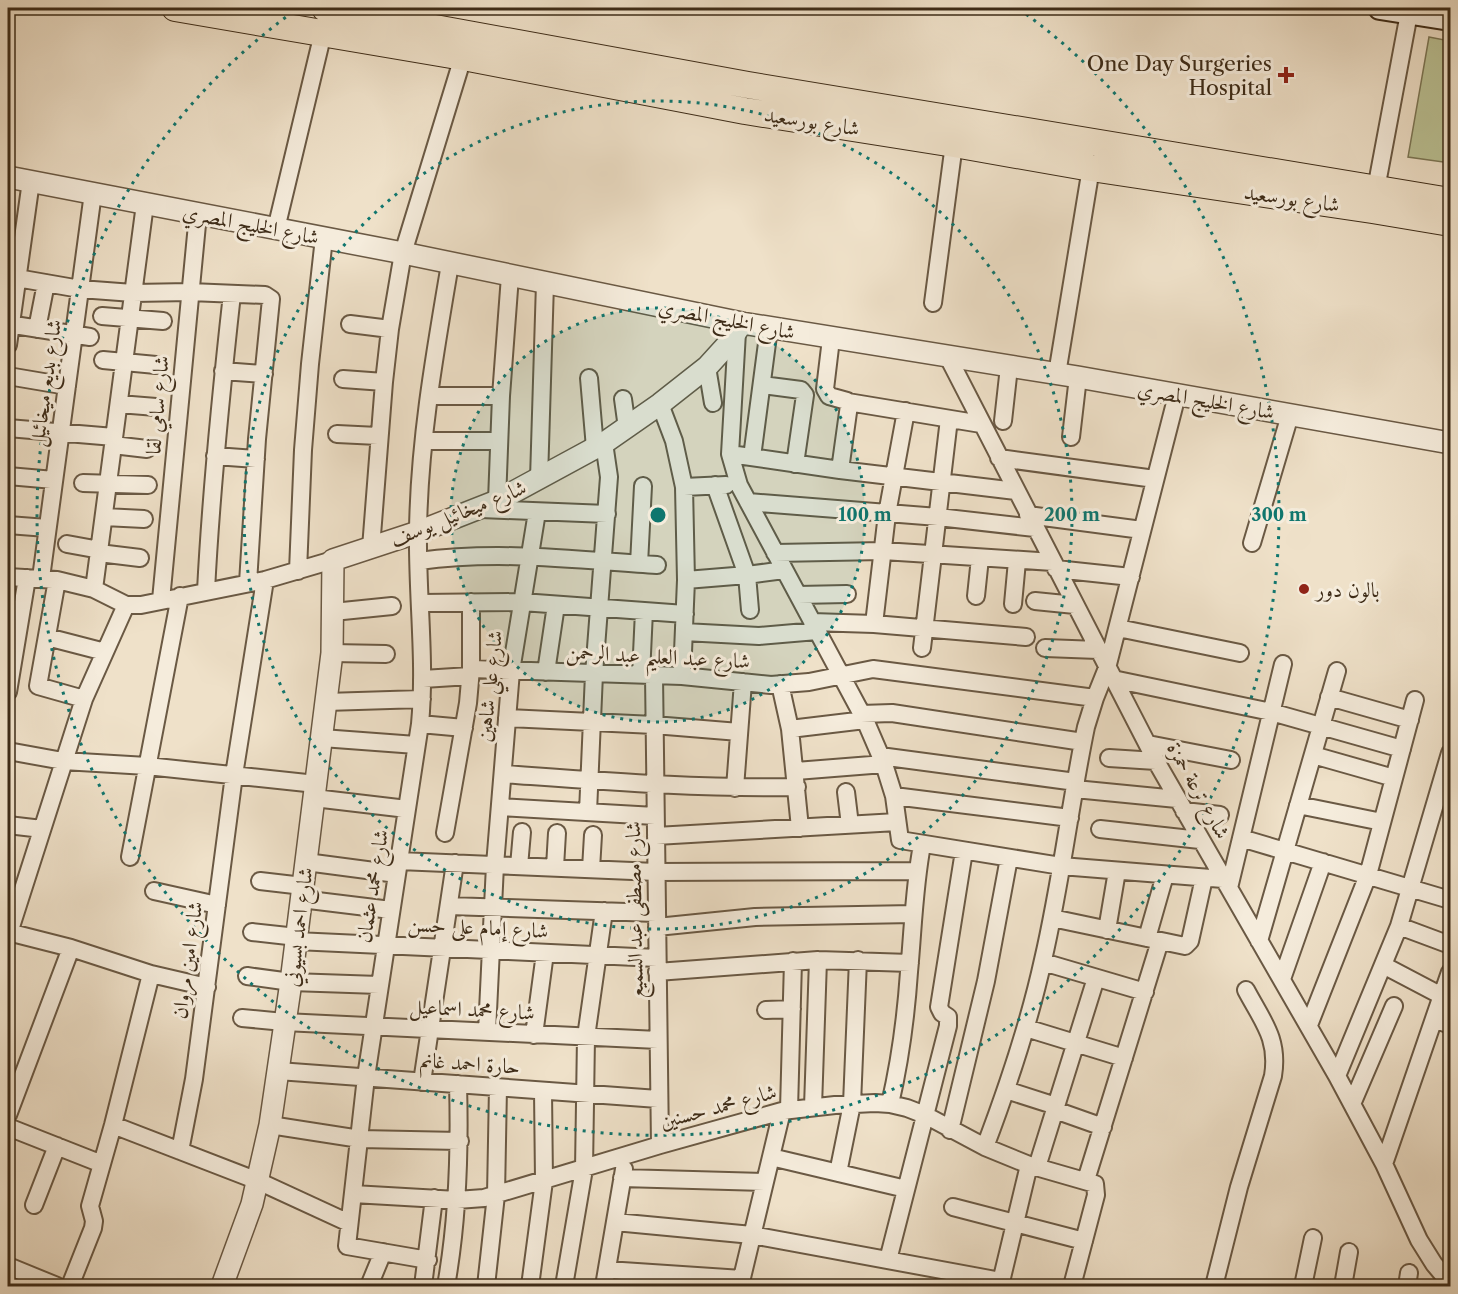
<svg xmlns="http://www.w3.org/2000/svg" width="1458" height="1294" font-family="'Libre Caslon Text',Amiri,serif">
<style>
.green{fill:#bbc295;stroke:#7c7756;stroke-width:1.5}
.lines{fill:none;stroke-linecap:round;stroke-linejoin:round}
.minor-casing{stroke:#6a5944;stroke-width:20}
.tertiary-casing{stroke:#6a5944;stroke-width:24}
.secondary-casing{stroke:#3e2c18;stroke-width:26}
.primary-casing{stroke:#3e2c18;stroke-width:28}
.minor{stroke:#f5ecdc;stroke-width:16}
.tertiary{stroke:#f5ecdc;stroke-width:21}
.secondary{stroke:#f5ecdc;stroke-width:22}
.primary{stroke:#efe1c9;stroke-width:26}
.ring{fill:none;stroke:#0f766e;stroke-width:3;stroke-dasharray:3 6}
.poi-dot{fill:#8f2418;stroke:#f5ecdc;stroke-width:2}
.labels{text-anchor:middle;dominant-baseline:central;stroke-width:6;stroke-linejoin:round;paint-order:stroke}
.poi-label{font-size:21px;fill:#3e2c18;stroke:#f5ecdc;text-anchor:end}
.street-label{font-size:21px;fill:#3e2c18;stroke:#f5ecdc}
.centre{fill:#0f766e;stroke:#f5ecdc;stroke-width:3}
.ring-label{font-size:18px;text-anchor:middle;font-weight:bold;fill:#0f766e;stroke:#f5ecdc;stroke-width:6;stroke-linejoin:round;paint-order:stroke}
</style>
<rect width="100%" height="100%" fill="#efe1c9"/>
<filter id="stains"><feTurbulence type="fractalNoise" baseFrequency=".00333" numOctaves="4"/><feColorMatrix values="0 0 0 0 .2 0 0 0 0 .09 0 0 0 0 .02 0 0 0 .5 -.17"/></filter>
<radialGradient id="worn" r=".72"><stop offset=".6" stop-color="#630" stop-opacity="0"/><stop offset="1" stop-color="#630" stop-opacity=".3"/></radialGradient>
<path class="green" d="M 1429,37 L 1450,41 L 1450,163 L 1408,157 Z"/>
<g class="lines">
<defs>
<path id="minor" d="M 1376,189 L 1410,8
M 276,229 L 323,33
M 17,278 L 80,289 L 133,293 L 190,292 L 265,295 L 271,299 L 257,439 L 248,583
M 933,303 L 954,144
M 102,316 L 163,321
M 8,324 L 90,337
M 350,324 L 390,329
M 37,329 L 46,283
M 737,332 L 730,454 L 739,485 L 865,720 L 884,764 L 894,796 L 900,840 L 1061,866 L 1223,879
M 831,339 L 825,389 L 829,396 L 847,401 L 849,405 L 840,470
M 8,345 L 31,181
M 948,357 L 1156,761 L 1337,1076 L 1384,1164 L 1419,1240 L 1434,1264 L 1450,1283
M 103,360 L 156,365
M 707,367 L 713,403
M 223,371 L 264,374
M 1057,374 L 1091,168
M 8,376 L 67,386
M 589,378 L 595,448
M 343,379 L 384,382
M 762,385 L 801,390 L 805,395 L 795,464
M 430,396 L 501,396
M 623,399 L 627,428
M 848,402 L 981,424
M 119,404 L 156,407
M 660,404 L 674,441 L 684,487 L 686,580 L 682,676
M 1003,421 L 1009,367
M 8,428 L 114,437
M 337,434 L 378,436
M 1071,437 L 1078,377
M 424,441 L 499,441
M 113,445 L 147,449
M 730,454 L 840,470 L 1016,491
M 215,456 L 256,459
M 752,457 L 769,328
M 999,458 L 1155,479
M 8,476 L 54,480
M 539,479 L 545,283
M 83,483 L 148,485
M 715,485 L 747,575 L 750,610
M 684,487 L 726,485
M 497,501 L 501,396 L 510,276
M 748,502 L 938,517 L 1035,528
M 481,509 L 607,514
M 1028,515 L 1142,530
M 104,517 L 144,519
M 8,525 L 47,528
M 1252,543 L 1290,415
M 67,544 L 100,550
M 371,548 L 384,382 L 390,329 L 403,253 L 463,57
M 99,553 L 140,558
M 775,553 L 883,551 L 1053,562
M 419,561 C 499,550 578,560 657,565
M 639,564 L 643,486
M 1056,569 L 1131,577
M 298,571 L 303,450 L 310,364 L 324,238
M 8,577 L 57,580 L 94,589 L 126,605 L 141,605 L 265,580 L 333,560
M 41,578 L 93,193
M 57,580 L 38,686 L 84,699
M 686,580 L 747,575 L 784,570
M 94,589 L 145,204
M 206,591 C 211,491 221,393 232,294
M 798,595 L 847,594
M 976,596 L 980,558
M 161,600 L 198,214
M 1035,601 L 1075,605
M 421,603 L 522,602 L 685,614
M 1013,604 L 1017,561
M 333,612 L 392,606
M 812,622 L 874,624 L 1026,637
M 874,624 L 887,514 L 906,411
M 1118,628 L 1240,653
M 684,632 L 759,636 L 817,631
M 47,637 L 105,652
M 922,648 L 949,419
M 1045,648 L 1098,650
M 332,653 L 386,654
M 471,669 L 682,676 L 771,685 L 809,682 L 873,669 L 1095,698
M 546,672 L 556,605
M 641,675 L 644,611
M 654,675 L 660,1145
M 423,679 L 470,676
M 1113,679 L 1271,712 L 1402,749
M 780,684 L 790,729 L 800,828
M 8,692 L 27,578
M 1329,697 L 1410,720
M 326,702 L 422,699
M 861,714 L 892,713 L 1083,742
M 507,718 L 654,725 L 739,732
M 420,724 L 464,728
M 790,729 L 865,720
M 322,738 L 416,745
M 1148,744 L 1231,760
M 8,751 L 63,761 L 147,766 L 316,784
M 1313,755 L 1394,778
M 880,756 L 1076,782
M 1109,758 L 1156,761
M 796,771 L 884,764
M 503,774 C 601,781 698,789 797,787
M 735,788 L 743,682
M 1075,789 L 1177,799
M 846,792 L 850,825
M 894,796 L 1070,818
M 314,798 L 407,809
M 1298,805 L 1382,822
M 500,807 L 655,816
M 1184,811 L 1220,815
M 588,812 L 594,674 L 609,477 L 604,443
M 8,825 L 42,829
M 1100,829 L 1200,840
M 445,833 L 468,703 L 471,669 L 471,602
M 656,836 L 897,822
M 1241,838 L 1450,900
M 130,857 L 180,596
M 399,861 L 656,872 L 917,871
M 306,862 L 397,874
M 519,866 L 522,832
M 555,867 L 557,833
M 591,869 L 593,835
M 260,881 L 303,886
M 1229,888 L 1283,664
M 154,891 L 217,905
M 301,899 L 391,910
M 449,906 L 656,913
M 1052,918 L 1185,946 L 1190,941 L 1204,878
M 1399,926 L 1450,945
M 657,927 L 755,917 L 913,914
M 1107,930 L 1117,871
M 8,932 L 71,948 L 151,974 L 207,987
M 252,932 L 297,937
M 9,933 L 84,699 L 126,605
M 1147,938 L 1165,875
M 296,941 L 657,958
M 1259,941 L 1337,671
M 1043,962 L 1145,992
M 1383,965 L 1442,996
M 657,972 L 818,960 L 910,963
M 247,976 L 291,982 L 379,985
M 1282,979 L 1323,862
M 766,1010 L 792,1009
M 242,1018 L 284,1022 L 658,1040
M 1434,1019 L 1450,1025
M 1309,1025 L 1368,875 L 1415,700
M 1026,1028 L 1124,1058
M 487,1032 L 495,865 L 511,671 L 537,512
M 534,1035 L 545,953
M 278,1071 L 658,1099
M 1337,1076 L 1399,926 L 1450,753
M 422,1082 L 455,863
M 1006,1090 L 1056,1106
M 890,1104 C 900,1061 906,1016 909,972 C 913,930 914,887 922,845
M 1352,1104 L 1394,1006
M 813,1107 L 818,960
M 789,1110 L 793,961
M 1055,1110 L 1103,1127
M 8,1115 L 71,948
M 113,1125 L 258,1181 L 349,1223
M 270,1125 L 360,1139 L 460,1141
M 8,1127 L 102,1164
M 950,1130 L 986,981 L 1009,858
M 985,1147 C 1008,1086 1029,1024 1043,960 C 1061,883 1070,804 1086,727 L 1095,698 L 1107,668 L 1177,395
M 180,1151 L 194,1079 L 234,775 L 265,580
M 771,1157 L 906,1189
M 1384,1164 L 1450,972
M 1037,1167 L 1096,978
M 838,1173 L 852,1104 L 858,960
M 622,1178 L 765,1182
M 1086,1180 L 1160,941
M 353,1194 L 457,1200 L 484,1198 L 660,1145 L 782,1111 L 835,1105 L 875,1103 L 890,1104 L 907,1108 L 925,1115 L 985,1147 L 1029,1165 L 1095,1184 L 1096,1195 L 1072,1286
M 34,1205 L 57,1146
M 953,1207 L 1084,1241
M 615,1222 L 752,1235 L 1001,1281
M 428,1260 L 347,1246 L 366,1077 L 420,724 C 426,660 417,596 418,532 C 419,442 435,352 450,264
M 888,1260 L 948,1026 L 948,1017 L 942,1013 L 939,1007 L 964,851
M 8,1266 L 57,1286
M 607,1270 L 742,1279
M 70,1286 L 93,1228 L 94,1221 L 90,1206 L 113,1125 L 151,974
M 369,1286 L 383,1252
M 423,1286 L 434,1198
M 446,1286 C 458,1219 460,1153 458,1084
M 486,1286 L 496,1195 L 498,1087
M 530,1286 L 544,1181 L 543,1091
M 564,1286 L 584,1169 L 586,1037 L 604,911
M 604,1286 L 624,1169
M 740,1286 L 782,1111
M 1000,1286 L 1029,1165
M 1214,1286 L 1239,1187 L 1273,1076 C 1279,1039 1263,1022 1246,990
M 1303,1286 L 1313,1238
M 1343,1286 L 1349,1252
M 1407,1286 L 1409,1273"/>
<path id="tertiary" d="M 8,177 L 403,253 L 742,323 L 1078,377 L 1450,443
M 222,1286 L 252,1204 L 270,1125 L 291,982 L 332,653 L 333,560 L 418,532 L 497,501 L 604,443 L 660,404 L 707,367 L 727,345 L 742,323"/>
<path id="secondary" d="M 1380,8 L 1450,19"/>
<path id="primary" d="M 175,8 L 463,57 L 745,111 L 954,144 L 1091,168 L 1372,210 L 1450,223
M 325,8 L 748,85 L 1450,201"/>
</defs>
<use href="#minor" class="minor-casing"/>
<use href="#tertiary" class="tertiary-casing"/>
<use href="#secondary" class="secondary-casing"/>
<use href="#primary" class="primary-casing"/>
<use href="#minor" class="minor"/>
<use href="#tertiary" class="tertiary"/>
<use href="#secondary" class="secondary"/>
<use href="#primary" class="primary"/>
</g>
<circle cx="658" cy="515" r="207" fill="#0f766e" fill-opacity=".12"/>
<g class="ring">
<circle cx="658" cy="515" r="207"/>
<circle cx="658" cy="515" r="414"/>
<path d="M1019 9A621 621 0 1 1 297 9"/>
</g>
<g class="poi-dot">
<path d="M1283 66h6v6h6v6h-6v6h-6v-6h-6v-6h6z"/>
<circle cx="1304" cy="589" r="6"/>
</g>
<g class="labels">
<g class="poi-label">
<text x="1272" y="63">One Day Surgeries<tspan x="1272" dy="24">Hospital</tspan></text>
<text x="1316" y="589" text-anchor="start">بالون دور</text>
</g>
<g class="street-label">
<text transform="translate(812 121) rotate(9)">شارع بورسعيد</text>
<text transform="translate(1292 198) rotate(8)">شارع بورسعيد</text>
<text transform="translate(251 224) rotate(11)">شارع الخليج المصري</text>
<text transform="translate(727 319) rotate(11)">شارع الخليج المصري</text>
<text transform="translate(45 383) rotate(-82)">شارع بديع ميخائيل</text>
<text transform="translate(1206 400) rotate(10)">شارع الخليج المصري</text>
<text transform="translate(157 405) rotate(-85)">شارع سامي لقا</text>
<text transform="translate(458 513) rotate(-22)">شارع ميخائيل يوسف</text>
<text transform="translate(658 656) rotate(3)">شارع عبد العليم عبد الرحمن</text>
<text transform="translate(489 686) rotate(-84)">شارع علي شاهين</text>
<text transform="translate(1199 790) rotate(61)">شارع ترعة حمزة</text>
<text transform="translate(372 886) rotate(-81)">شارع محمد عثمان</text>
<text transform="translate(634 910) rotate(-91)">شارع مصطفى عبد السميع</text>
<text transform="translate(298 927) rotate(-83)">شارع احمد بسيوني</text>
<text transform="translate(478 927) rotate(3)">شارع إمام على حسن</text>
<text transform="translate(187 960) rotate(-82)">شارع امين مروان</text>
<text transform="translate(472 1009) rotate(3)">شارع محمد اسماعيل</text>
<text transform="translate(470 1063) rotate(4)">حارة احمد غانم</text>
<text transform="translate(718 1106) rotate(-15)">شارع محمد حسنين</text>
</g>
</g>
<circle cx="658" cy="515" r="9" class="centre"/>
<g class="ring-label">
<text x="865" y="521">100 m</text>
<text x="1072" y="521">200 m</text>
<text x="1279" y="521">300 m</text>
</g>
<rect width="1458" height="1294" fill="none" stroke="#efe1c9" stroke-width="30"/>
<rect x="9" y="9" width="1440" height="1276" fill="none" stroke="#3e2c18" stroke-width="3"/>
<rect x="15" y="15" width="1428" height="1264" fill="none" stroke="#3e2c18" stroke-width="1.5"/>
<rect width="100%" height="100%" filter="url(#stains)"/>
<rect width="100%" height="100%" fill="url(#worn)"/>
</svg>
